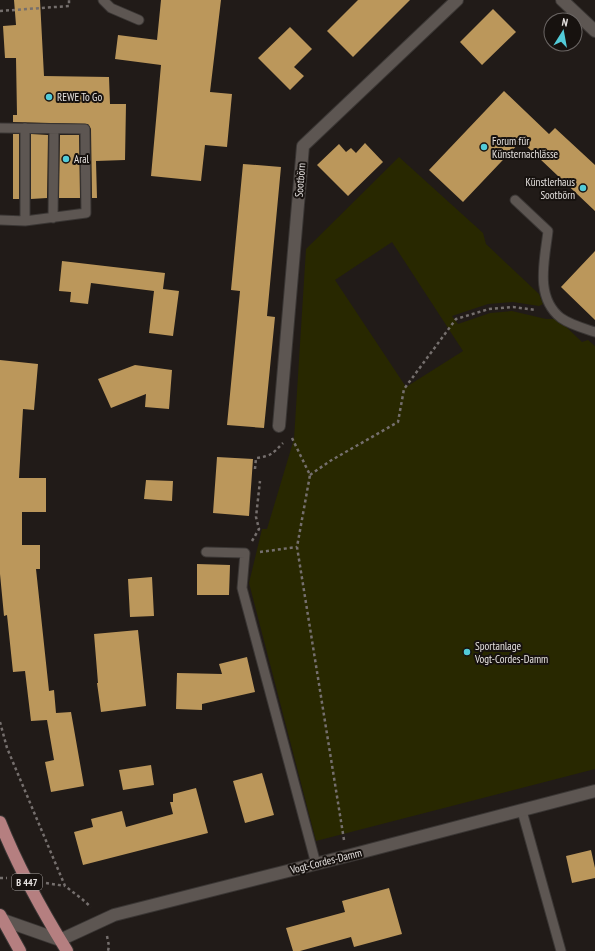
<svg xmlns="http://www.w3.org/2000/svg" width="595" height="951" font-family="'PT Sans Narrow',sans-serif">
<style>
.green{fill:#282800;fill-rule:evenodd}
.building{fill:#bb975b}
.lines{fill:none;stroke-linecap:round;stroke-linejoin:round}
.lane-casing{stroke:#3a3634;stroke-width:11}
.street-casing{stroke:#3a3634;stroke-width:14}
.primary-casing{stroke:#3a3634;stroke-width:14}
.path{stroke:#756f6d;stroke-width:2.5;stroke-dasharray:3 3;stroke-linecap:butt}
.lane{stroke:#5d5652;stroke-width:9}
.street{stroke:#5d5652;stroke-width:12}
.primary{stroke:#b57f80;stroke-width:12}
.poi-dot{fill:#52cbd8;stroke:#17120f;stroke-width:1.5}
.labels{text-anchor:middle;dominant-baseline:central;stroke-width:4;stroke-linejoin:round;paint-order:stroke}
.shield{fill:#17120f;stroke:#a8a4a1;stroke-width:1}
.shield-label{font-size:10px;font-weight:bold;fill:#e6e2e0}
.poi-label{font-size:11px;fill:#e6e2e0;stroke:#17120f;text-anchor:start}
.street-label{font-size:11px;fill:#e6e2e0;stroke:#17120f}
</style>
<rect width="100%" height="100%" fill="#211b18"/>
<path class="green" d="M 399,157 L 483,233 L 486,244 L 539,294 L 543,304 L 539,306 L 513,302 L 488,304 L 452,316 L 458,324 L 490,313 L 512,311 L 546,319 L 558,319 L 582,342 L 588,340 L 595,346 L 595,769 L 316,841 L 249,583 L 262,529 L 267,529 L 294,439 L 306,249 ZM 392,242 L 463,351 L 406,387 L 335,280 Z"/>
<path class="building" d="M 14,0 L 40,0 L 44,76 L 109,77 L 110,104 L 126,104 L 125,160 L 96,161 L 97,198 L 92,198 L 91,129 L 88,124 L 13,122 L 13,115 L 17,115 L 16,58 L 5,58 L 3,26 L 16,25 Z
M 161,0 L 221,0 L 210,92 L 232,94 L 227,147 L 205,145 L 201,181 L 151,176 L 161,65 L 115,59 L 118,35 L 157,40 Z
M 358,0 L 410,0 L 353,57 L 327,31 Z
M 493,9 L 516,32 L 482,65 L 460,42 Z
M 290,27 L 312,49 L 294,67 L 304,76 L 290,90 L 258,58 Z
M 504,91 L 549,134 L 555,128 L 595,165 L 595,211 L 521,141 L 463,202 L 429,170 Z
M 13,134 L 19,134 L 19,199 L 13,199 Z
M 31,134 L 48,135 L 47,198 L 31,199 Z
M 60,135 L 79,135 L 80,198 L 59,198 Z
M 365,143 L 383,162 L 348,196 L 317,165 L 339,144 L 346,152 L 351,148 L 356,153 Z
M 243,164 L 281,167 L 267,316 L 275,317 L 264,428 L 227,425 L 240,291 L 231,290 Z
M 595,251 L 595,320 L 561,287 Z
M 62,261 L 165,273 L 163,289 L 179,291 L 173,336 L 149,333 L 154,291 L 91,283 L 88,304 L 70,302 L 71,292 L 59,291 Z
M 0,360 L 38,364 L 34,410 L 23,409 L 19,478 L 46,478 L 46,512 L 22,512 L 22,545 L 40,545 L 40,569 L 36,569 L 49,691 L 54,690 L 56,713 L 71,712 L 84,786 L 51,792 L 45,762 L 54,760 L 47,720 L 31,721 L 25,671 L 13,672 L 7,615 L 4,616 L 0,574 Z
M 135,365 L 172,370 L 169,409 L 145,407 L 146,394 L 111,408 L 98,379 Z
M 217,457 L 253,459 L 249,516 L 213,513 Z
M 146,480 L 173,481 L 172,501 L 144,499 Z
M 197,564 L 230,565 L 229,595 L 197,595 Z
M 152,577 L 154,616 L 130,617 L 128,579 Z
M 138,630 L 146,706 L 101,712 L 97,683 L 98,683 L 94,634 Z
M 247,657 L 255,692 L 202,704 L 202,710 L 176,709 L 177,673 L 222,674 L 219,664 Z
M 151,765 L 154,785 L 123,790 L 119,770 Z
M 262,773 L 274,815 L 245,823 L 233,781 Z
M 196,788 L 208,833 L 83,865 L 74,832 L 93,827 L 91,819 L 122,811 L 126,827 L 173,814 L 170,802 L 173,802 L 173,794 Z
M 591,850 L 595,868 L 595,878 L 572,883 L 566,856 Z
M 389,888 L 402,934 L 354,947 L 351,937 L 300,951 L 293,951 L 286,928 L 345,912 L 342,901 Z"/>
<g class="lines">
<defs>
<path id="lane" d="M 103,0 L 111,8 L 139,20
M 0,128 L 85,129 L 86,213 L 25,221 L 0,220
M 515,200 L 548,231 C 545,259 534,297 561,318 C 571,325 583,328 595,332
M 53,218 L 54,129
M 25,221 L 25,128
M 206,552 L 245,553 L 242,588 L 316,864
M 522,811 L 561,951"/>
<path id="street" d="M 562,0 L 595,31
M 279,426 L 303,146 L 457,0
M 0,921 L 3,920 L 60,940 L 114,915 L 347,856 L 595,791"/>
<path id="primary" d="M 0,822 C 18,867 41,909 67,951
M 0,915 L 20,951"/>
</defs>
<use href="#lane" class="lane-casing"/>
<use href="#street" class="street-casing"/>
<use href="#primary" class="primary-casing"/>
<path class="path" d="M 0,11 L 69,6 L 69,0
M 292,438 L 310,475 L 297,547 L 344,840
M 255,469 L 256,458 C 272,456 273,453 283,443
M 310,475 L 330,461 L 398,422 L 404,389 L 456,319 L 489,309 L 513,307 L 536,310
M 252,541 L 259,529 L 256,517 L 260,481
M 260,552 L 297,547
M 0,722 L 7,748 L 65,886 L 82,899 L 91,907
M 0,878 L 7,878
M 46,883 L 65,886
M 107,936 L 109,946 L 108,951"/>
<use href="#lane" class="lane"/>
<use href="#street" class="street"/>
<use href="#primary" class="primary"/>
</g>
<g class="poi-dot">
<circle cx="49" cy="97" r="4"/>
<circle cx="484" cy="147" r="4"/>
<circle cx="66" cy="159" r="4"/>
<circle cx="583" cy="188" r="4"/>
<circle cx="467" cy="652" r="4"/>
</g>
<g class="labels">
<rect class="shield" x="12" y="874" width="30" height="16" rx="3"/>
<g class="shield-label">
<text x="27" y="882">B 447</text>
</g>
<g class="poi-label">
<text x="57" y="97">REWE To Go</text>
<text x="492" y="141">Forum für<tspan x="492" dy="13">Künsternachlässe</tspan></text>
<text x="74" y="159">Aral</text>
<text x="575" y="182" text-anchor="end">Künstlerhaus<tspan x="575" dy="13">Sootbörn</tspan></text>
<text x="475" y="646">Sportanlage<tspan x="475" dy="13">Vogt-Cordes-Damm</tspan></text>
</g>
<g class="street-label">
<text transform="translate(300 180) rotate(-85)">Sootbörn</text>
<text transform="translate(326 861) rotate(-14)">Vogt-Cordes-Damm</text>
</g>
</g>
<g transform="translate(563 32) rotate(11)"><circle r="19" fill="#17120f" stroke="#6a6563"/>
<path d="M0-3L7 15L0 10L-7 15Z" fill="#52cbd8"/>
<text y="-6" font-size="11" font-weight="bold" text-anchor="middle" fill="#e6e2e0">N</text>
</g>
</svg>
